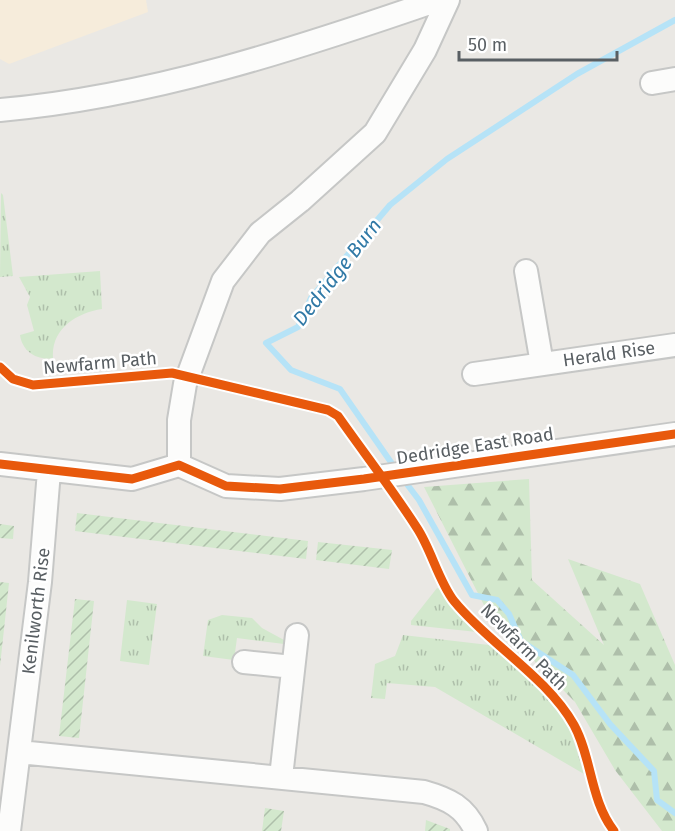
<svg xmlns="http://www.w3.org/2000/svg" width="675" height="831" font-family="'Fira Sans',sans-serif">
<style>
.commercial{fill:#f6ecdb}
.grass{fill:url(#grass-tufts)}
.forest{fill:url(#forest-firs)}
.garden{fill:url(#garden-furrows)}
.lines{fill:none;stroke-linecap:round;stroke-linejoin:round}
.stream{stroke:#b6e3f7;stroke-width:6}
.minor-casing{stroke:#c6c7c6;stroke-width:26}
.minor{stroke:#fcfcfb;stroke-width:22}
.cycleway-casing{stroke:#fff;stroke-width:13}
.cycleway{stroke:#e8590c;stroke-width:9}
.labels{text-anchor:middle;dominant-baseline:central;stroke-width:5;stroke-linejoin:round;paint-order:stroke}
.street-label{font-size:18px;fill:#595f63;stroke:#fff}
.water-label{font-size:20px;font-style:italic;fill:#3079a6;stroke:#fff}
</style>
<defs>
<pattern id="grass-tufts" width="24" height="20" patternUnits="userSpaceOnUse" patternTransform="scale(1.5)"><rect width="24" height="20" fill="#d3e8cd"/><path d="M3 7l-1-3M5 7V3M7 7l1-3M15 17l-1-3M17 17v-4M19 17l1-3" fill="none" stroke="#aebfaa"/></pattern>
<pattern id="forest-firs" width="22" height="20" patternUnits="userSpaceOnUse" patternTransform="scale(1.5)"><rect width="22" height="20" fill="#d3e8cd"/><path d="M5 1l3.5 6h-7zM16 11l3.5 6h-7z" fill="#aebfaa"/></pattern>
<pattern id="garden-furrows" width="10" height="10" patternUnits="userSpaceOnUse" patternTransform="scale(1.5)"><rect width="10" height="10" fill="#d3e8cd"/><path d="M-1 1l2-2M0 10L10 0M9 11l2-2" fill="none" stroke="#aebfaa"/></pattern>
</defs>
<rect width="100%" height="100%" fill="#eae8e4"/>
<path class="commercial" d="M 0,0 L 146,0 L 148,12 L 9,64 L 0,59 Z"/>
<path class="grass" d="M 1,193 L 3,195 L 13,276 L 0,277 Z
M 100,271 L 102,309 C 76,313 51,329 53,358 C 37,361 22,351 20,335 L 34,331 L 27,305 L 30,297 L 19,277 Z
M 437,588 L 443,590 L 477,632 L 411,625 L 411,621 Z
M 127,600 L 157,604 L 149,665 L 120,661 Z
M 222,615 L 252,618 L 262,628 L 284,640 L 284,644 L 237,638 L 234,660 L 203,656 L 208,620 Z
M 403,635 L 489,645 L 557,705 L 568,722 L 584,774 L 435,687 L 387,683 L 385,699 L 371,698 L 375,664 L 395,656 Z"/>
<path class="forest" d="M 529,479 L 532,580 L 604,645 L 568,559 L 640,584 L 675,665 L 675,831 L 662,831 L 615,770 L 575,702 L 489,615 L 424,487 Z"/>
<path class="garden" d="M 77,513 L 308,541 L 306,559 L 75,531 Z
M 0,524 L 14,526 L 13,539 L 0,538 Z
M 318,542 L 392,550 L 389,569 L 316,560 Z
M 0,582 L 9,583 L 0,666 Z
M 75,599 L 94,601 L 79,738 L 59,736 Z
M 265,808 L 284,811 L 281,831 L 262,831 Z
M 426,820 L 450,829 L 450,831 L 425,831 Z"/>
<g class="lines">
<path class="stream" d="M 395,468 L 340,389 L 291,370 L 266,343 L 298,327 L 311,298 L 390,205 L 447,159 L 577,74 L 675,20
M 403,479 L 419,500 L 472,595 L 497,600 L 509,614 L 521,641 L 573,675 L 610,724 L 654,771 L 657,800 L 675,813"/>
<defs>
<path id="minor" d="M 652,83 L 675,79
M 0,110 C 150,97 296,49 438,0
M 526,271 L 542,364
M 474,374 L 675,345
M 0,464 L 132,479 L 179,465 L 226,486 L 280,489 L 364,479 L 675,434
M 179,465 L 179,420 L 185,384 L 223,281 L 260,233 L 300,201 L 375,133 L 425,50 L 448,0
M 244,662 L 293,667
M 19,752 L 424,792 C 449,799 465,807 476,831
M 281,777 L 297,635
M 9,831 L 40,582 L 49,471"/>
</defs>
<use href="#minor" class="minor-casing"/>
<use href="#minor" class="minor"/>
<defs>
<path id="cycleway" d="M 0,367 L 13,379 L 33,385 L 172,373 L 328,410 L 338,416 C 364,453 392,489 417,528 C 431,549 439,582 454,601 C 489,644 547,677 574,725 C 592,758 590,800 614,831
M 0,464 L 132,479 L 179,465 L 226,486 L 280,489 L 364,479 L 675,434"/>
</defs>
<use href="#cycleway" class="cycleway-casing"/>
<use href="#cycleway" class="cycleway"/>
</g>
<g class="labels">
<g class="street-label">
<text transform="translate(609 354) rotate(-8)">Herald Rise</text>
<text transform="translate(100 363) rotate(-5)">Newfarm Path</text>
<text transform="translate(475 446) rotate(-9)">Dedridge East Road</text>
<text transform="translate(36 611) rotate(-83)">Kenilworth Rise</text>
<text transform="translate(524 647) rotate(45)">Newfarm Path</text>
</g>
<g class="water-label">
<text transform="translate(337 272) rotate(-52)">Dedridge Burn</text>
</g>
</g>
<path d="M459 51v9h158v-9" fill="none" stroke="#595f63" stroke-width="3"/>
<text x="468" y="51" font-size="18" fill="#595f63" stroke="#ffffff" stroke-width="4.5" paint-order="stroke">50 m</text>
</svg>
